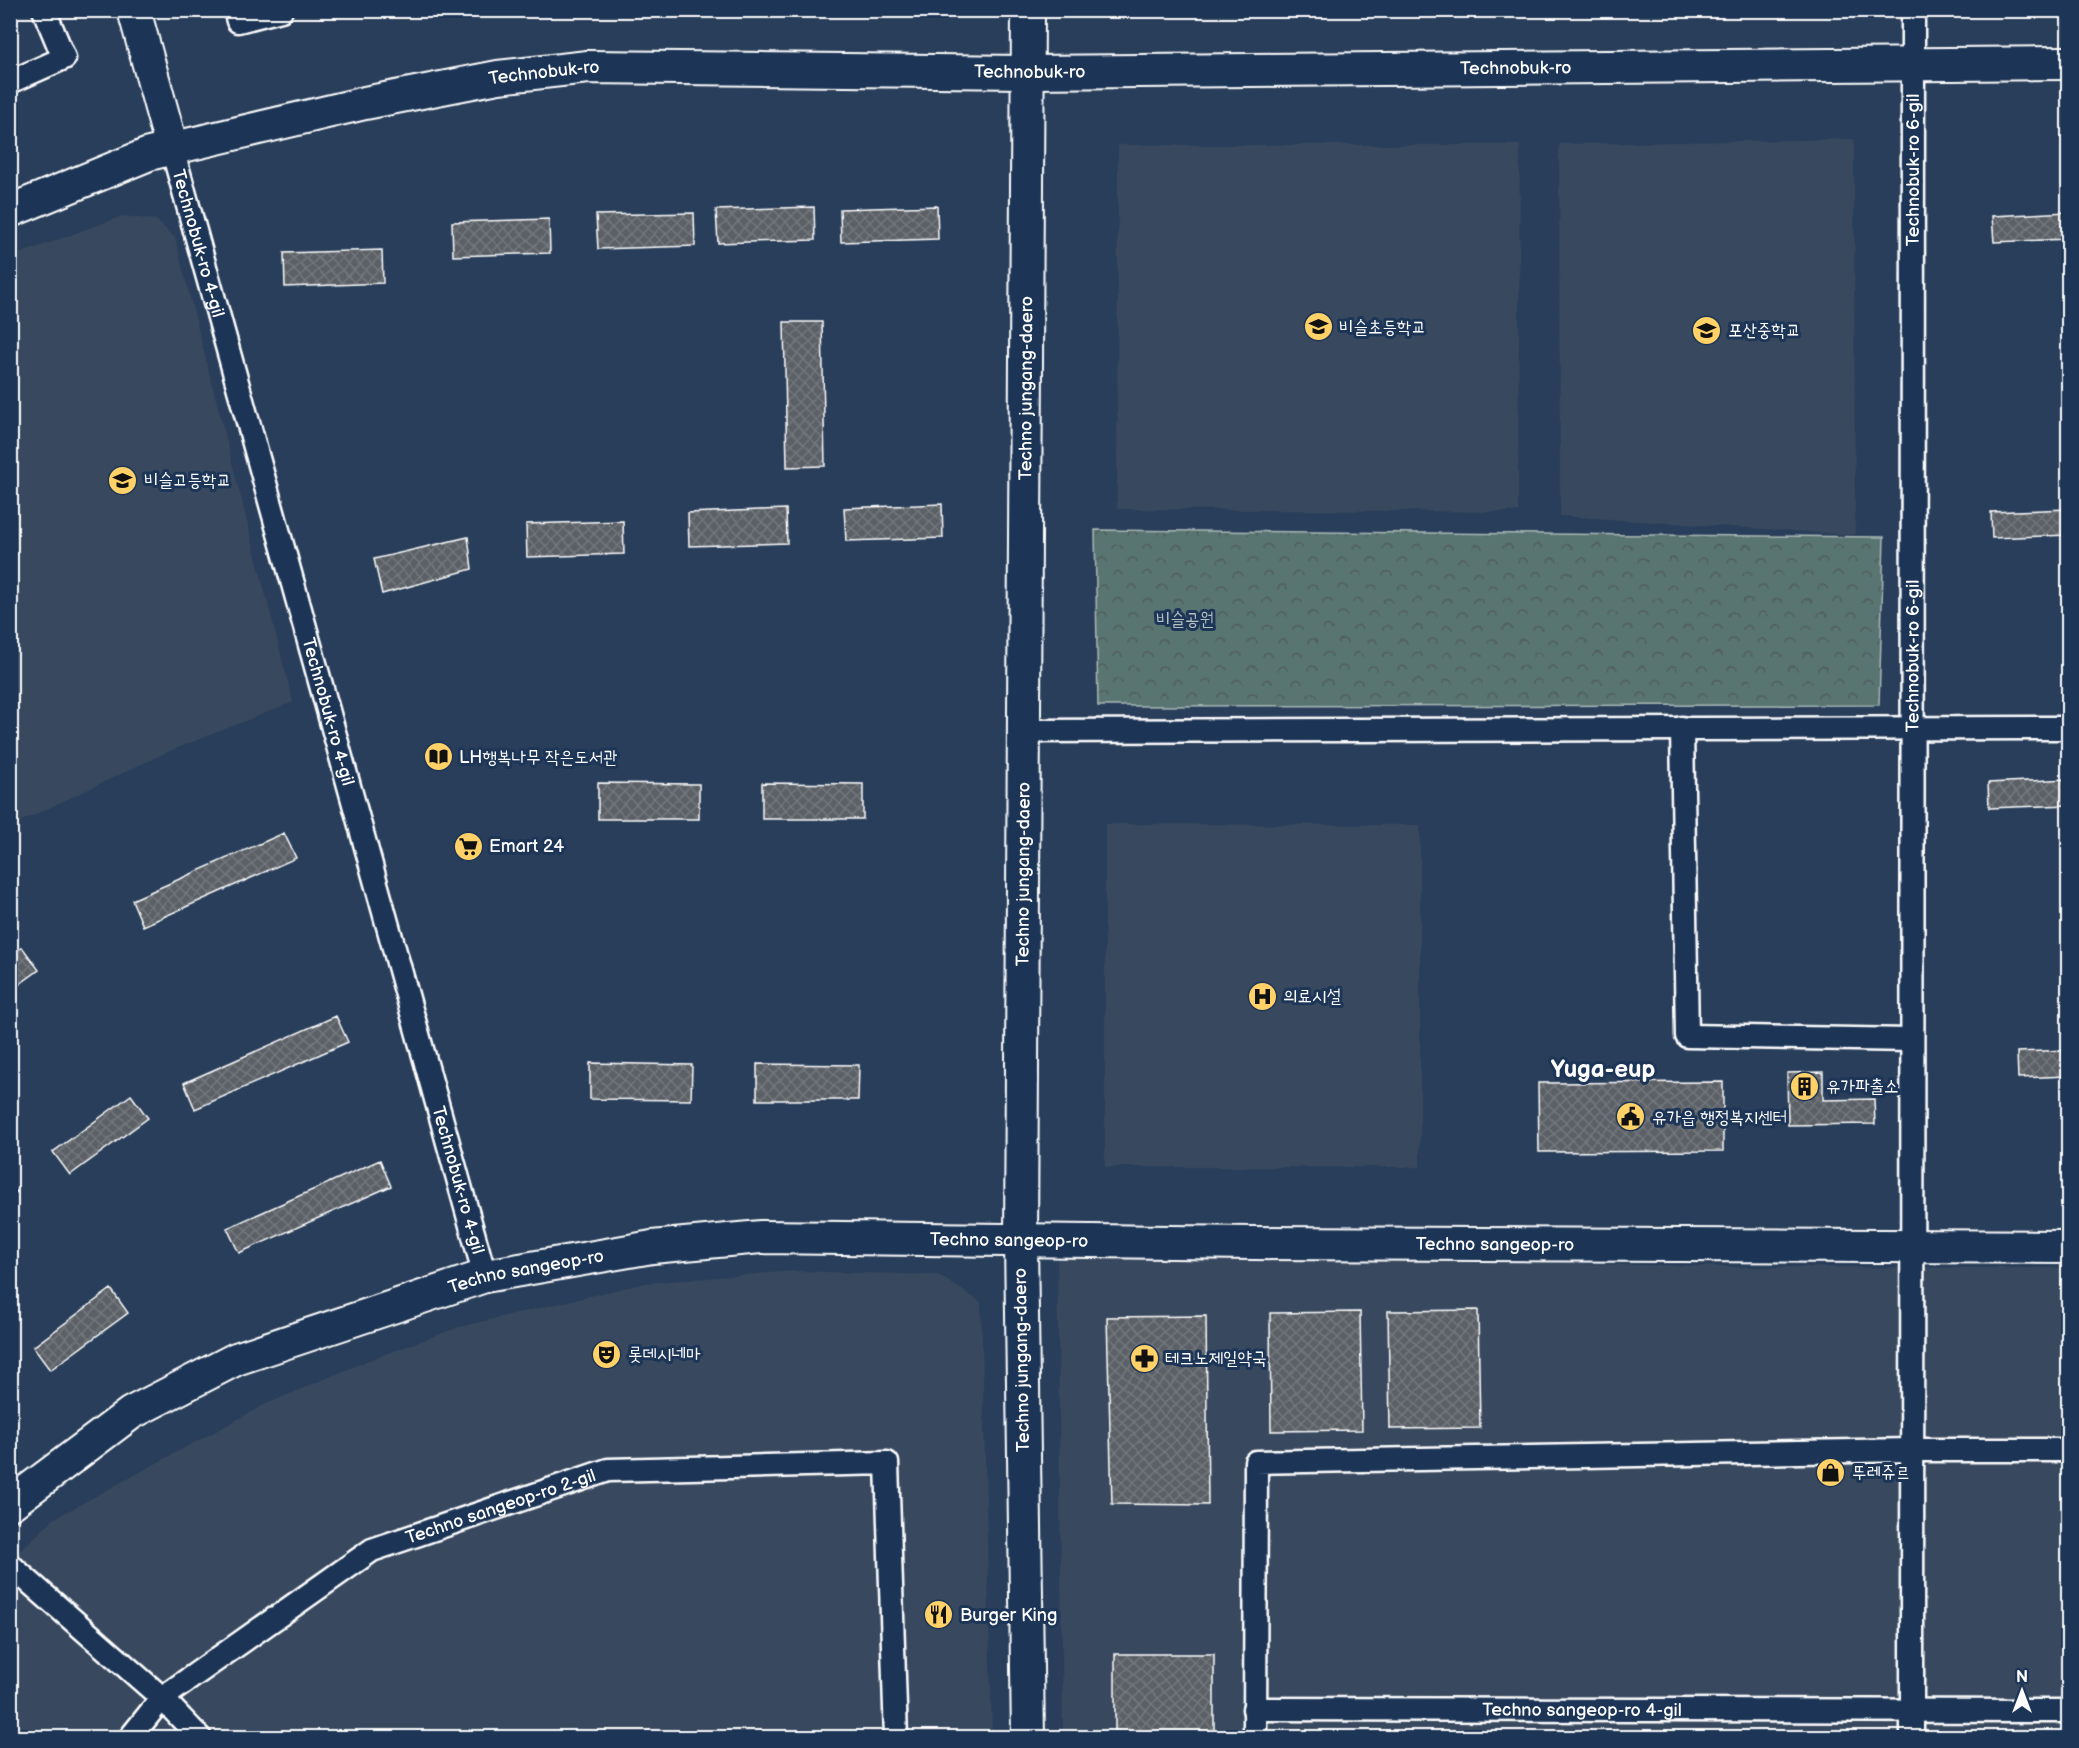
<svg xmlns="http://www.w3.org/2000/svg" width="2079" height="1748" font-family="'Balsamiq Sans','Poor Story',sans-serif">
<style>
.built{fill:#38485e}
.park{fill:url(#park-crowns);stroke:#acbab8;stroke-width:1.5}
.building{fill:url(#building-cross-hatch);stroke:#fff;stroke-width:1.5}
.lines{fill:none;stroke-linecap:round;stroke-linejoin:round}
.street-casing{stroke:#fff;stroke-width:27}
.secondary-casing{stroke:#fff;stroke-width:36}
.street{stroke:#1d3557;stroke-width:22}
.secondary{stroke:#1d3557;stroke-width:32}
.labels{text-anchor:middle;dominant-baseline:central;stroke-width:6;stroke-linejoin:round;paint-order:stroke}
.street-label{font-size:18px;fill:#fff;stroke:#1d3557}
.poi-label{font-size:18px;fill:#fff;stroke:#1d3557;text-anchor:start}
.park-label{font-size:18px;fill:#b4c0bf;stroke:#1d3557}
.district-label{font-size:24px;font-weight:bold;fill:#fff;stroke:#1d3557}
</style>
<defs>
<pattern id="park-crowns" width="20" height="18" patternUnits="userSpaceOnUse" patternTransform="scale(1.5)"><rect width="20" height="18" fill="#587471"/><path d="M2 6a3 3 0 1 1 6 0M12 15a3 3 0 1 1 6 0" fill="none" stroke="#515c5b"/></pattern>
<pattern id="building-cross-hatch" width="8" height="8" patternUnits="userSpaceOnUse" patternTransform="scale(1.5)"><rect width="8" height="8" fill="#5a6066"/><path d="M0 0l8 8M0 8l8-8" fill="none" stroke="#73787d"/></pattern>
</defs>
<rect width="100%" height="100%" fill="#293e5a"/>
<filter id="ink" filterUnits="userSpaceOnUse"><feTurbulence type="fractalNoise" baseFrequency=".0167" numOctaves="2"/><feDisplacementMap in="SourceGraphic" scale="12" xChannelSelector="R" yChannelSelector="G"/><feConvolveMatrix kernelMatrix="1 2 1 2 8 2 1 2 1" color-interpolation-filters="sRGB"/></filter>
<g filter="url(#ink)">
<path class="built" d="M 1854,139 L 1855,535 L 1560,516 L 1559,144 Z
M 1118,145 L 1520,145 L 1518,512 L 1117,509 Z
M 122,216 L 156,220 L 175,238 L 293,702 L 167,752 L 11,826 L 11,257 Z
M 1105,824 L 1420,825 L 1420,1167 L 1105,1167 Z
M 1057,1253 L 1743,1267 L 2068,1268 L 2068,1737 L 1063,1737 Z
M 793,1271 L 938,1275 L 981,1302 L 992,1737 L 11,1738 L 11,1559 L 55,1518 L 264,1405 L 369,1360 L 459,1327 L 645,1283 Z"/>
<path class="park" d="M 1095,530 L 1884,537 L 1879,705 L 1098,706 Z"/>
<path class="building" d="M 937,206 L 938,239 L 841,242 L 840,209 Z
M 814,207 L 815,240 L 718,243 L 716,210 Z
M 2068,212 L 2068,239 L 1994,242 L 1992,216 Z
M 694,213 L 695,246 L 598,249 L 596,215 Z
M 549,219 L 550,253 L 453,256 L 452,222 Z
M 382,250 L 383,283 L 285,287 L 284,253 Z
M 2067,301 L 2068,301 L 2068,381 L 2065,381 Z
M 784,322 L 822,322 L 825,466 L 787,467 Z
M 942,504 L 943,538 L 846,541 L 844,508 Z
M 786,509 L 787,543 L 689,546 L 688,513 Z
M 2068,509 L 2068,535 L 1992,538 L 1991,512 Z
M 623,521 L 624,554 L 527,557 L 526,524 Z
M 468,537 L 472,569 L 382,594 L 374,559 Z
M 2068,779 L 2068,805 L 1989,808 L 1988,783 Z
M 598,783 L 699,784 L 699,819 L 598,819 Z
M 762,783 L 863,784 L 863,819 L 762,819 Z
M 284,833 L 296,858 L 143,926 L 132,900 Z
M 22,947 L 39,970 L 10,991 L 10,956 Z
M 336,1016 L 348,1042 L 195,1109 L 184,1083 Z
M 2068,1050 L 2068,1076 L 2018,1078 L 2017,1052 Z
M 590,1063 L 692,1065 L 691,1100 L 590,1099 Z
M 757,1064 L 859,1065 L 858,1100 L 757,1100 Z
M 1823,1072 L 1823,1100 L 1874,1099 L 1875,1124 L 1788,1125 L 1787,1073 Z
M 1723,1082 L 1723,1151 L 1539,1152 L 1538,1083 Z
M 131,1095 L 148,1118 L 70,1175 L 53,1152 Z
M 380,1160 L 391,1186 L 239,1253 L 227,1228 Z
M 10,1183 L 17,1192 L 10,1196 Z
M 111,1289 L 128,1313 L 50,1370 L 33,1347 Z
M 1478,1310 L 1480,1428 L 1390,1429 L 1388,1311 Z
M 1360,1312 L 1362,1430 L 1271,1431 L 1270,1313 Z
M 1206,1316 L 1208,1505 L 1112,1504 L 1107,1317 Z
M 1115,1654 L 1214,1654 L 1214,1738 L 1115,1738 Z"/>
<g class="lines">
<defs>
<g id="street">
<path d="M 235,10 L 238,21 L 281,10"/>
<path d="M 10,82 L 64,58 L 44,10"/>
<path id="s1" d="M 172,148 L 485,1276"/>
<path d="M 1682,728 L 1687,1036 L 1911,1040"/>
<path d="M 1024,731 L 2068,728"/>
<path d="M 10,1565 L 162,1698 L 200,1738"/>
<path id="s2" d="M 1254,1709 L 2068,1711"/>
<path id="s3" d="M 130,1738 L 162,1698 L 372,1550 L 608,1470 L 887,1463 L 896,1738"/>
<path d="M 1255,1738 L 1256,1462 L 1912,1450 L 2068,1450"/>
<path id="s4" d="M 1912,1738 L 1913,10"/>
</g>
<g id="secondary">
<path d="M 134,10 L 172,148"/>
<path id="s5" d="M 10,211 L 149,154 L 365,103 L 498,77 L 588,67 L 1029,72 L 2068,63"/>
<path id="s6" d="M 10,1504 L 131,1413 L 236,1359 L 485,1276 L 652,1247 L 761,1237 L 1253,1243 L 2068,1247"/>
<path id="s7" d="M 1028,1738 L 1021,1242 L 1028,10"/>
</g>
</defs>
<use href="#street" class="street-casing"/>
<use href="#secondary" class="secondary-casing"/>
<use href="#street" class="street"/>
<use href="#secondary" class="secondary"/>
</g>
</g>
<defs>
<symbol id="school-disc" viewBox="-11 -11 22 22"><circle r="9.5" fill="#ffd166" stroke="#1d3557"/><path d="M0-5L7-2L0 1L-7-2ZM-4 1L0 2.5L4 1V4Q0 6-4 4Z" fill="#111"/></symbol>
<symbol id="library-disc" viewBox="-11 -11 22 22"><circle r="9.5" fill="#ffd166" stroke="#1d3557"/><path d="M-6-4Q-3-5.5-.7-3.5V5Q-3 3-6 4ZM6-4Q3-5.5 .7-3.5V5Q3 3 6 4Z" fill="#111"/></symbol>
<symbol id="supermarket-disc" viewBox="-11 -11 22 22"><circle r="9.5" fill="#ffd166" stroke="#1d3557"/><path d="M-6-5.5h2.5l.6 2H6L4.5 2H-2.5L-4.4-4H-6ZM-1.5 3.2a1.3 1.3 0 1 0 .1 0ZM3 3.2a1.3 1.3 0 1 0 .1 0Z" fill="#111"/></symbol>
<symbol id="hospital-disc" viewBox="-11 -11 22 22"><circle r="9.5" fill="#ffd166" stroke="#1d3557"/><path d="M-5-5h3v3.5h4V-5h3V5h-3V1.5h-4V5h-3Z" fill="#111"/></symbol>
<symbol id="building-disc" viewBox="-11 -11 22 22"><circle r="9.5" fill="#ffd166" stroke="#1d3557"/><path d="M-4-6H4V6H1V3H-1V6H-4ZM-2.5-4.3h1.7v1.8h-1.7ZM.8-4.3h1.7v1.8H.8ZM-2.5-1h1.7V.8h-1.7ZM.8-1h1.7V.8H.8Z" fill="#111"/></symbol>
<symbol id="civic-disc" viewBox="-11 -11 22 22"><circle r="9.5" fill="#ffd166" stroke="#1d3557"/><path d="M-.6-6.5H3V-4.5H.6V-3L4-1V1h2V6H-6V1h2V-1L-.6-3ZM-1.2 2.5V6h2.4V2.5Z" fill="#111"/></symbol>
<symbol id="theatre-disc" viewBox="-11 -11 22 22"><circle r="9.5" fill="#ffd166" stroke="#1d3557"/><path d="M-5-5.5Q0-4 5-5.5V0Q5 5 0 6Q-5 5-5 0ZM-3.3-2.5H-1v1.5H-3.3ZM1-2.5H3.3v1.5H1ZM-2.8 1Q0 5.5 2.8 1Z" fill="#111"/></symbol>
<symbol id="pharmacy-disc" viewBox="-11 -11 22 22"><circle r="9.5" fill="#ffd166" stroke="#1d3557"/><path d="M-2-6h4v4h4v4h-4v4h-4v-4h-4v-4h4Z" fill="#111"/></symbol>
<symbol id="shop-disc" viewBox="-11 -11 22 22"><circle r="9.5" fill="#ffd166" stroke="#1d3557"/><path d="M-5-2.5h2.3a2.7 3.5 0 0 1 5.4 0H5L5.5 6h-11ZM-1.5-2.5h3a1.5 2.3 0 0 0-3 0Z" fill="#111"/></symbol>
<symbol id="restaurant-disc" viewBox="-11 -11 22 22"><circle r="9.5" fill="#ffd166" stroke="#1d3557"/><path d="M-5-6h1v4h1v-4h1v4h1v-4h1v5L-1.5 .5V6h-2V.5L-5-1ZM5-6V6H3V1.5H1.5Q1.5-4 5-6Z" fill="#111"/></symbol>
</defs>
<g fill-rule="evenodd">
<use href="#school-disc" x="1302" y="310" width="33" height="33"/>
<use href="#school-disc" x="1690" y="314" width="33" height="33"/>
<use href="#school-disc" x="106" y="464" width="33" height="33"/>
<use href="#library-disc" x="422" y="740" width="33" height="33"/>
<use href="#supermarket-disc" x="452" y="830" width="33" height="33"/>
<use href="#hospital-disc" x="1246" y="980" width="33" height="33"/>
<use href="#building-disc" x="1788" y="1070" width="33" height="33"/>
<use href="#civic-disc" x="1614" y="1100" width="33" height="33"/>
<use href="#theatre-disc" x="590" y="1338" width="33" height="33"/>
<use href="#pharmacy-disc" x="1128" y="1342" width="33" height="33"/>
<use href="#shop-disc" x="1814" y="1456" width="33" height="33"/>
<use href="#restaurant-disc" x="922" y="1598" width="33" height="33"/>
</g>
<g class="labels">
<g class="street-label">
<text stroke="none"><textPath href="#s5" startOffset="1526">Technobuk-ro</textPath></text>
<text stroke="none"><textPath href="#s5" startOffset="1040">Technobuk-ro</textPath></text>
<text stroke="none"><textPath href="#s5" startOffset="554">Technobuk-ro</textPath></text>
<text stroke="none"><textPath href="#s4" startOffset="1568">Technobuk-ro 6-gil</textPath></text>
<text stroke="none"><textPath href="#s1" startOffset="99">Technobuk-ro 4-gil</textPath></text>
<text stroke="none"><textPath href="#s7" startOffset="1350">Techno jungang-daero</textPath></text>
<text stroke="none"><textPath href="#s4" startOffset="1082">Technobuk-ro 6-gil</textPath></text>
<text stroke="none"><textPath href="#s1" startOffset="585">Technobuk-ro 4-gil</textPath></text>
<text stroke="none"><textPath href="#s7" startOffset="864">Techno jungang-daero</textPath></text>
<text stroke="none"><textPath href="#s1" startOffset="1071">Technobuk-ro 4-gil</textPath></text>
<text stroke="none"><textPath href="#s6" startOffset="1059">Techno sangeop-ro</textPath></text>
<text stroke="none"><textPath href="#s6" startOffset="1545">Techno sangeop-ro</textPath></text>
<text stroke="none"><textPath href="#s6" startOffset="573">Techno sangeop-ro</textPath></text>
<text transform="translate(1022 1360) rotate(-91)">Techno jungang-daero</text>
<text stroke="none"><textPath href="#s3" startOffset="444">Techno sangeop-ro 2-gil</textPath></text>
<text stroke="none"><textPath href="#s2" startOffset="328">Techno sangeop-ro 4-gil</textPath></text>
</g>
<g class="poi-label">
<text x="1339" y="327">비슬초등학교</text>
<text x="1728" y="330">포산중학교</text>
<text x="144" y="480">비슬고등학교</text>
<text x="459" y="757">LH행복나무 작은도서관</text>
<text x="489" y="846">Emart 24</text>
<text x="1283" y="996">의료시설</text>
<text x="1826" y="1086">유가파출소</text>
<text x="1652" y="1117">유가읍 행정복지센터</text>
<text x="628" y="1354">롯데시네마</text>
<text x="1165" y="1358">테크노제일약국</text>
<text x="1852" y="1472">뚜레쥬르</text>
<text x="960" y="1615">Burger King</text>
</g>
<g class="park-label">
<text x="1185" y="619">비슬공원</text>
</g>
<g class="district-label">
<text x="1603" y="1069">Yuga-eup</text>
</g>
</g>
<rect width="2079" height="1748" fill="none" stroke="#1d3557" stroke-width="36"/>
<rect x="18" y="18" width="2043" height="1712" fill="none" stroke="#fff" stroke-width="2" filter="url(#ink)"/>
<g transform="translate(2022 1691)" stroke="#1d3557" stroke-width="4.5" paint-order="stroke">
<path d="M0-4.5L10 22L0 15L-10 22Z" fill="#ffffff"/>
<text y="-9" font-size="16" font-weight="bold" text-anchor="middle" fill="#ffffff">N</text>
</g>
</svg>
